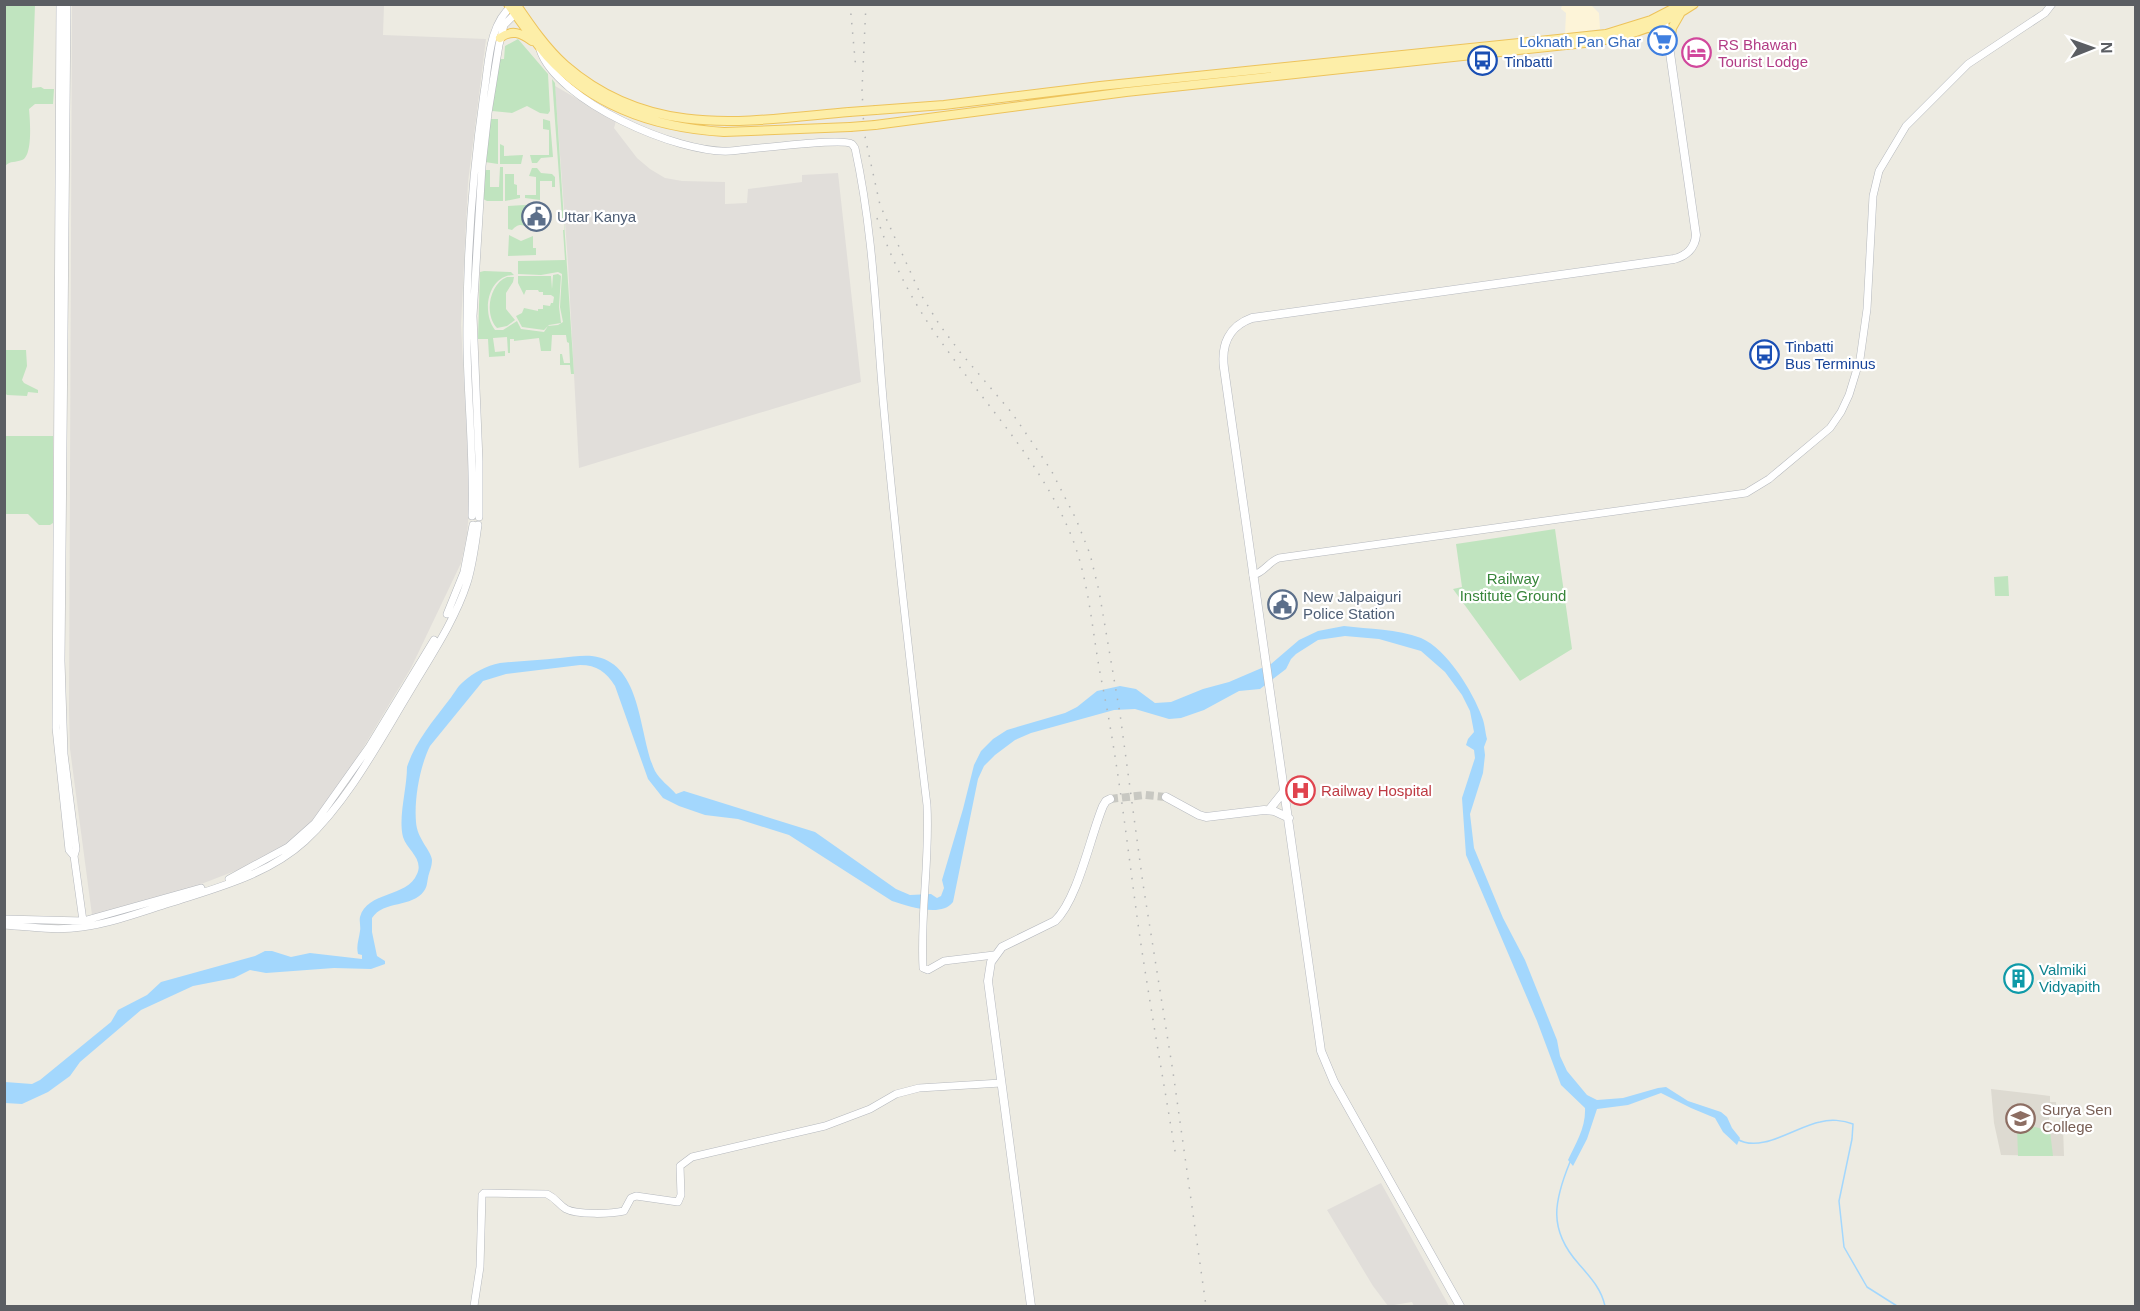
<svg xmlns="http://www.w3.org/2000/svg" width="2140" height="1311" font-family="Arial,sans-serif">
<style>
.commercial{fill:#fdf4d8}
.industrial{fill:#e1deda}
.education{fill:#dddad1}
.green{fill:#c0e4bf}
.water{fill:#a3d7fd}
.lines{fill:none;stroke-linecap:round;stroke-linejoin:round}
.stream{stroke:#a3d7fd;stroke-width:1.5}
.secondary-tunnel{stroke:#c8c8c2;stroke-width:8;stroke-dasharray:8 4;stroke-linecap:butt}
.tertiary-casing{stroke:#b5b8bd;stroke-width:8}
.secondary-casing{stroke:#b6b9bf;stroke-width:9}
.primary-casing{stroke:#edc35b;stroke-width:10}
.tertiary{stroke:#fff;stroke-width:7}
.secondary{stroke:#fff;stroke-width:8}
.primary{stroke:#fdeea8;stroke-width:8}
.rail{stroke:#b3b4b4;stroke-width:1.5;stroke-dasharray:1.5 8;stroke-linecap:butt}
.primary-bridge-casing{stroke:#edc35b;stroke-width:10;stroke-linecap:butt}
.primary-bridge{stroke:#fdeea8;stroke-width:8}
.labels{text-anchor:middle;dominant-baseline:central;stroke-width:4.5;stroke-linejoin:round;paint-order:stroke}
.shop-label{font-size:15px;fill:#366cbe;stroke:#fff;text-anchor:end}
.hotel-label{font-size:15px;fill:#b23c85;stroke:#fff;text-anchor:start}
.transit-label{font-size:15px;fill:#164399;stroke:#fff;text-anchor:start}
.service-label{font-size:15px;fill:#4e5e75;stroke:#fff;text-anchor:start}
.park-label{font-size:15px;fill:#37853a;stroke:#fff}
.health-label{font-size:15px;fill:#be3a42;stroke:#fff;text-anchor:start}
.culture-label{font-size:15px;fill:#0d838f;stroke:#fff;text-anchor:start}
.education-label{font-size:15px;fill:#785e54;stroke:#fff;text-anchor:start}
</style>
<rect width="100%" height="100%" fill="#edebe2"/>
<path class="commercial" d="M 1562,5 L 1591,5 L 1599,13 L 1600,29 L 1565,34 L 1566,13 L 1561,9 Z"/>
<path class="industrial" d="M 72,5 L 384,5 L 383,35 L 486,39 L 468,182 L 465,243 L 461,325 L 470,497 L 467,535 L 461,563 L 411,668 L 342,783 L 319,815 L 301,833 L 284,847 L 248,866 L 196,886 L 92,915 L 70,749 L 69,710 Z
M 555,86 L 616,121 L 614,128 L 637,158 L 650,169 L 665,178 L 682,181 L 725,182 L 725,204 L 747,203 L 748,189 L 802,182 L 802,175 L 838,173 L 861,382 L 579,468 L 568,263 Z
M 1381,1183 L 1449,1306 L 1414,1306 L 1412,1302 L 1388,1306 L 1373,1286 L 1327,1210 Z"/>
<path class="education" d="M 1991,1089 L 2050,1096 L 2050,1102 L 2056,1102 L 2056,1113 L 2049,1113 L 2049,1126 L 2063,1126 L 2064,1156 L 2001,1155 L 1994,1123 Z"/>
<path class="green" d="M 5,5 L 35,5 L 32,88 L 41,87 L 44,89 L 54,89 L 53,104 L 35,104 L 29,109 C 30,119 33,156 22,160 C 15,163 11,160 5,166 Z
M 518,39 L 548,74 L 550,111 L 548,114 L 540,113 L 527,106 L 512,113 L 492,111 L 500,59 L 504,59 L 505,46 Z
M 552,79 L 555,83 L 574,374 L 571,374 L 570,365 L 560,365 L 560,354 L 562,354 L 564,363 L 570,363 L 569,343 L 567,342 L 566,335 L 552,335 L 551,351 L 541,351 L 539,338 L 514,341 L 514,339 L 510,339 L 510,353 L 508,353 L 507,337 L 493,338 L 495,352 L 505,351 L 505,356 L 489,357 L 488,339 L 478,339 L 480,272 L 484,271 L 511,272 L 514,275 C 488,275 481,312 495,330 L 503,330 L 517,321 L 521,329 L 544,332 L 548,326 L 558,325 L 563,322 L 560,307 L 562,274 L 558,272 L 541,275 L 518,274 L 518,261 L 565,260 L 563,230 L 565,230 L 564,218 L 562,218 Z
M 490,119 L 498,119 L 498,164 L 485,162 Z
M 543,119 L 550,121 L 553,157 L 541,158 L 537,163 L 532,163 L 530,155 L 549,155 L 549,130 L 543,129 Z
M 500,144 L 504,146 L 504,156 L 523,155 L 521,164 L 500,164 Z
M 500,167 L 503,167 L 503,201 L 487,201 L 483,199 L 485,170 L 490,170 L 490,187 L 499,187 Z
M 532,168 L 537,168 L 541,173 L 552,174 L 555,177 L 555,187 L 552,187 L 552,181 L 540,181 L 540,200 L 525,198 L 525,195 L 536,195 L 536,177 L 529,176 Z
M 505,174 L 514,174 L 514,184 L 517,185 L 517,195 L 520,195 L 520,198 L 505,201 Z
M 540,204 L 540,214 L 533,218 L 533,229 C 524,228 522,220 512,230 L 508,229 L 508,206 Z
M 509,235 L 521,241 L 533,236 L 533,248 L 536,248 L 536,255 L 508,256 Z
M 558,274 L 561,276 L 559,307 L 561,323 L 549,325 L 544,330 L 522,327 L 516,316 L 522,313 L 524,308 L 538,311 L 538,309 L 543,309 L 543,305 L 550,306 L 551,303 L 553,303 L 554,297 L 551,295 L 543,295 L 543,292 L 539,292 L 538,290 L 526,290 L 524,295 L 518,283 L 518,276 L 551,276 L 552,289 L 553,275 Z
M 507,277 L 514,277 L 513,282 L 506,293 L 506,309 L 515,320 L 507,326 L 497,328 C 484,315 489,284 507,277 Z
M 5,350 L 26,350 L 27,366 L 22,380 L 24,383 L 38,390 L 38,393 L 28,392 L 27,396 L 7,395 L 4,392 Z
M 5,436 L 53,436 L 53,523 L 50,525 L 39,525 L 28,514 L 5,514 Z
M 1555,529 L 1572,649 L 1520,681 L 1453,589 L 1462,587 L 1456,544 Z
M 2008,576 L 2009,596 L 1995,596 L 1994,577 Z
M 2017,1127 L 2035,1127 L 2050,1131 L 2053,1156 L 2018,1156 Z"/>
<path class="water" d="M 1344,626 C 1369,629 1397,629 1421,638 C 1447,649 1473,692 1482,717 C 1485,724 1485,732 1487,739 L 1484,747 L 1485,755 L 1483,773 L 1470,814 L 1474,848 L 1503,918 L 1525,960 L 1557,1040 L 1560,1056 L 1567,1071 L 1587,1095 L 1597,1100 L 1623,1098 L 1658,1088 L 1666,1087 L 1688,1101 L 1721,1112 L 1727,1117 L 1732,1128 L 1740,1138 L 1737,1145 L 1723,1132 L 1715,1118 L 1691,1108 L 1661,1093 L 1628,1105 L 1597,1109 L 1587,1139 L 1573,1166 L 1568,1160 C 1576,1143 1586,1127 1585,1108 L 1561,1085 L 1537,1021 L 1466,855 L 1462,798 L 1475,758 L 1474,750 L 1466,745 L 1468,739 L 1474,732 L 1470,711 L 1462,695 L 1445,672 L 1421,651 L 1379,639 L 1345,636 L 1318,640 L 1296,654 L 1291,659 L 1286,669 L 1260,689 L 1239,691 L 1204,710 L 1181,718 L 1169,719 L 1135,709 L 1114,710 L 1031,733 L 1015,740 L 995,755 L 984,766 L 978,779 L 953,902 C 941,918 908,906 892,901 L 789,835 L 738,819 L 705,815 L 679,806 L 663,798 L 648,779 L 615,686 C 606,672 597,665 580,665 L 506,674 L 483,681 L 430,746 C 420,766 414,799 416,822 C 417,839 431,850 432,860 C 432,867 429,872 428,878 C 427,883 427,887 424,891 C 412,908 384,900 372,918 L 372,932 L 377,956 L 385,961 L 385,964 L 371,969 L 334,968 L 266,973 L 250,970 L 234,978 L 193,986 L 141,1010 L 80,1062 L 70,1076 L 48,1092 L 22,1104 L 5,1103 L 5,1082 L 32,1084 L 40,1080 L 111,1022 L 118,1010 L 147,995 L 161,982 L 255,956 L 265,951 L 272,951 L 291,957 L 310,953 L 362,959 L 362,955 L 358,954 C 356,946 359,939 360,931 C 361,926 359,922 360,917 C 367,891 407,898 417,874 C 424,859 407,850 403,837 C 398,817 407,789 407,767 C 415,742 433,721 449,700 C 454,694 457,687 463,682 C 474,672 486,666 500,663 C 520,661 540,660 560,658 C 571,657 582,655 592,656 C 643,662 638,735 655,771 C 660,780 669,786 676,794 L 684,791 L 815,832 L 896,889 L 910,895 L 931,894 L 937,898 L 941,896 L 944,888 L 942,880 L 963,809 L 974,765 L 981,751 L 993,739 L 1007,730 L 1065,713 L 1077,707 L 1097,691 L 1120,686 L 1136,689 L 1155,703 L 1171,702 L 1203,689 L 1229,682 L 1271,664 L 1299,640 L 1318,631 Z"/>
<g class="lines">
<path class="stream" d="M 1737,1139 C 1761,1154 1797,1126 1820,1122 C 1830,1119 1843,1120 1853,1124 L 1852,1139 L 1839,1201 L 1844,1247 L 1867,1287 L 1897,1306
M 1570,1162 C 1554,1201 1548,1229 1578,1263 C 1590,1277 1601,1288 1605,1306"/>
<path class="secondary-tunnel" d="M 1110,799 L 1145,795 L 1166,797"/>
<defs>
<path id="tertiary" d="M 60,4 L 56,728 L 69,850 L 74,856 L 76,849 L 64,754 L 61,661 L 67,4
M 540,50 C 557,101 678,154 730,151 C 747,150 842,137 852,144 C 853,145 854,147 855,148 C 874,235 876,322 884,410 C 896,542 911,673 927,805 C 930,860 920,914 923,968 L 928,970 L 944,961 L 994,955
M 472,516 C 474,460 468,404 467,348 C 466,263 472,177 484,93 C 489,64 488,24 513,5
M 479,517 L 479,461 L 473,316 L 482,166 L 488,113 L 499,45 L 504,25 L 518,11
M 1253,575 C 1264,573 1268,562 1279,558 L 1746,493 L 1769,479 L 1830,428 L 1841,412 L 1849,395 L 1860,359 L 1867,309 L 1873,196 L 1879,171 L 1906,126 L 1968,64 L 2045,13 L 2052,4
M 447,614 L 464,572 L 473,525
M 74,856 L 83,921
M 229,879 L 288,847 L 315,823 L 369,747 L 434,640
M 4,919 L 83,921 L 201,888
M 4,925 C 30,927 57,931 82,927 C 112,923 141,912 170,903 C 216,888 268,875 305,841 C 347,802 378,744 407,696 C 428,660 454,623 467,583 C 473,564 475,545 478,525
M 474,1306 L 480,1267 L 482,1195 L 484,1193 L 547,1194 C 557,1199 558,1204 566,1209 C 577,1215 611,1214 624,1211 L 631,1198 L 636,1196 L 678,1202 L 681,1195 L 680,1166 L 692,1157 L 825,1126 L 870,1109 L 896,1094 L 919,1088 L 1001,1083"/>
<path id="secondary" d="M 1166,797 L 1199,815 L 1206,817 L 1264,810 L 1274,811 L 1289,818
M 1269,810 L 1285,790
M 1031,1306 L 988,981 L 991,962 L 1002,947 L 1055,921 C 1078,899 1090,837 1103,806 L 1106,801 L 1110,799
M 1460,1306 L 1334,1082 L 1321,1051 L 1224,368 C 1221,345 1229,326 1252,318 L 1674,259 C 1686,256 1695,248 1696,235 L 1670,53 L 1663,17"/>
<path id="primary" d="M 508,4 C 521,22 533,40 547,56 C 593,107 657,128 724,132 L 850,127
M 516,4 C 531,26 546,48 565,65 C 651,140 746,121 849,112
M 1650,28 L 1666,38
M 500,38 C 512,29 521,33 532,41
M 1670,44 L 1672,28 L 1680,14
M 876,110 L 944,105 L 1100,86 L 1606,34 L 1651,20 L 1682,4
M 875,125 L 1126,92 L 1594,42 C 1631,36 1663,25 1694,4"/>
</defs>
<use href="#tertiary" class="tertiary-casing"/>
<use href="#secondary" class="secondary-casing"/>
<use href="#primary" class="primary-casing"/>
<use href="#tertiary" class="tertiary"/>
<use href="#secondary" class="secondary"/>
<use href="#primary" class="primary"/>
<path class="rail" d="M 850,4 L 856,70
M 866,4 L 862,89 L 864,132 L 880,205 L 920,293 L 939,324 L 960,352 L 1012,413 L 1051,470 L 1076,519 L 1090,554 L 1099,591 L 1120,714 L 1143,884 L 1173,1072 L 1206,1306
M 877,218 C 893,265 915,307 945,347 C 989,409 1042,464 1071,535 C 1090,582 1092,634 1102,683 C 1119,767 1128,853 1140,938 C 1151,1011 1164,1084 1176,1157"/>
<defs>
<path id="primary-bridge" d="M 849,112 L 876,110
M 850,127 L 875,125"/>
</defs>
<use href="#primary-bridge" class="primary-bridge-casing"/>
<use href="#primary-bridge" class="primary-bridge"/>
</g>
<defs>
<symbol id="supermarket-ring" viewBox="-11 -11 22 22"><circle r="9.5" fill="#fff" stroke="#3f7fe0" stroke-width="1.5"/><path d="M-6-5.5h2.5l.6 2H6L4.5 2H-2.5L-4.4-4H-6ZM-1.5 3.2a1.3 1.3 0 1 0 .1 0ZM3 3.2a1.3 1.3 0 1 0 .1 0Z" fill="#3f7fe0"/></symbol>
<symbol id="hotel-ring" viewBox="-11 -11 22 22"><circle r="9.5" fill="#fff" stroke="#d1479c" stroke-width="1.5"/><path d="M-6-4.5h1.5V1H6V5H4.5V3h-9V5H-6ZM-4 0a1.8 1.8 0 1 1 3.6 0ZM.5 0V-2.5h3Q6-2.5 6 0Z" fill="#d1479c"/></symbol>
<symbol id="bus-ring" viewBox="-11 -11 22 22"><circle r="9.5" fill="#fff" stroke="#1a4fb4" stroke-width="1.5"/><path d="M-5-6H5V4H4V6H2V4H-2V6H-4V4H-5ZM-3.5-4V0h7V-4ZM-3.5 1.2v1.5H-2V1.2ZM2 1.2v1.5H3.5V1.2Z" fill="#1a4fb4"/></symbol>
<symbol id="civic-ring" viewBox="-11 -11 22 22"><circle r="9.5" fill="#fff" stroke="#5c6f8a" stroke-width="1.5"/><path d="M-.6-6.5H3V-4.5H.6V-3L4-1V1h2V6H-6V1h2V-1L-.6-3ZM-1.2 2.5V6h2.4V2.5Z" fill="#5c6f8a"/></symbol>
<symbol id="hospital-ring" viewBox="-11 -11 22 22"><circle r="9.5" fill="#fff" stroke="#e0444e" stroke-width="1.5"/><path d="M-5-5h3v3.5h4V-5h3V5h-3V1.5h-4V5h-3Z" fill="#e0444e"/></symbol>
<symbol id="building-ring" viewBox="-11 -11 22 22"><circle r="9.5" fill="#fff" stroke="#0f9aa8" stroke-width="1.5"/><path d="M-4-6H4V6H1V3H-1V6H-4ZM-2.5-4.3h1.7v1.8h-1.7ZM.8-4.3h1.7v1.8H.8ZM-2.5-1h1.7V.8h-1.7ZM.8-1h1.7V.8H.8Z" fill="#0f9aa8"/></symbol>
<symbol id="university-ring" viewBox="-11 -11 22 22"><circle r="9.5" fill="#fff" stroke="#8d6e63" stroke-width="1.5"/><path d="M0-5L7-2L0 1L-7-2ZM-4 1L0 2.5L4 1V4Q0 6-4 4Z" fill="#8d6e63"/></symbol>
</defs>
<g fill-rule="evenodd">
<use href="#supermarket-ring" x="1646" y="24" width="33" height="33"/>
<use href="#hotel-ring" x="1680" y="36" width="33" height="33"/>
<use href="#bus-ring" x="1466" y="44" width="33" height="33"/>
<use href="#civic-ring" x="520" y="200" width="33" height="33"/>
<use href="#bus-ring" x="1748" y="338" width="33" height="33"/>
<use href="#civic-ring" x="1266" y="588" width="33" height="33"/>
<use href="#hospital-ring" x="1284" y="774" width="33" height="33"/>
<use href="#building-ring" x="2002" y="962" width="33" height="33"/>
<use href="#university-ring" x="2004" y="1102" width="33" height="33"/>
</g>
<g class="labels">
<g class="shop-label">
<text x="1641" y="41">Loknath Pan Ghar</text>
</g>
<g class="hotel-label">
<text x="1718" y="44">RS Bhawan<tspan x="1718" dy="17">Tourist Lodge</tspan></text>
</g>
<g class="transit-label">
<text x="1504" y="61">Tinbatti</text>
<text x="1785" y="346">Tinbatti<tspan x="1785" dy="17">Bus Terminus</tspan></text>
</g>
<g class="service-label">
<text x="557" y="216">Uttar Kanya</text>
<text x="1303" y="596">New Jalpaiguri<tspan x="1303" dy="17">Police Station</tspan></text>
</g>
<g class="park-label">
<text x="1513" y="578">Railway<tspan x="1513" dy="17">Institute Ground</tspan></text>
</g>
<g class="health-label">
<text x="1321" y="790">Railway Hospital</text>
</g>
<g class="culture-label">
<text x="2039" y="969">Valmiki<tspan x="2039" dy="17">Vidyapith</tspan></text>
</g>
<g class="education-label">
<text x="2042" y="1109">Surya Sen<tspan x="2042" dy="17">College</tspan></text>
</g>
</g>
<rect width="2140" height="1311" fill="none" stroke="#5b5e63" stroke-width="12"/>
<g transform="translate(2092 48) rotate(89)" stroke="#ffffff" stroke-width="4.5" paint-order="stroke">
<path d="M0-4.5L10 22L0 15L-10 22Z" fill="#5b5e63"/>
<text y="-9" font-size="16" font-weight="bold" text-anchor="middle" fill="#5b5e63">N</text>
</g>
</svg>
